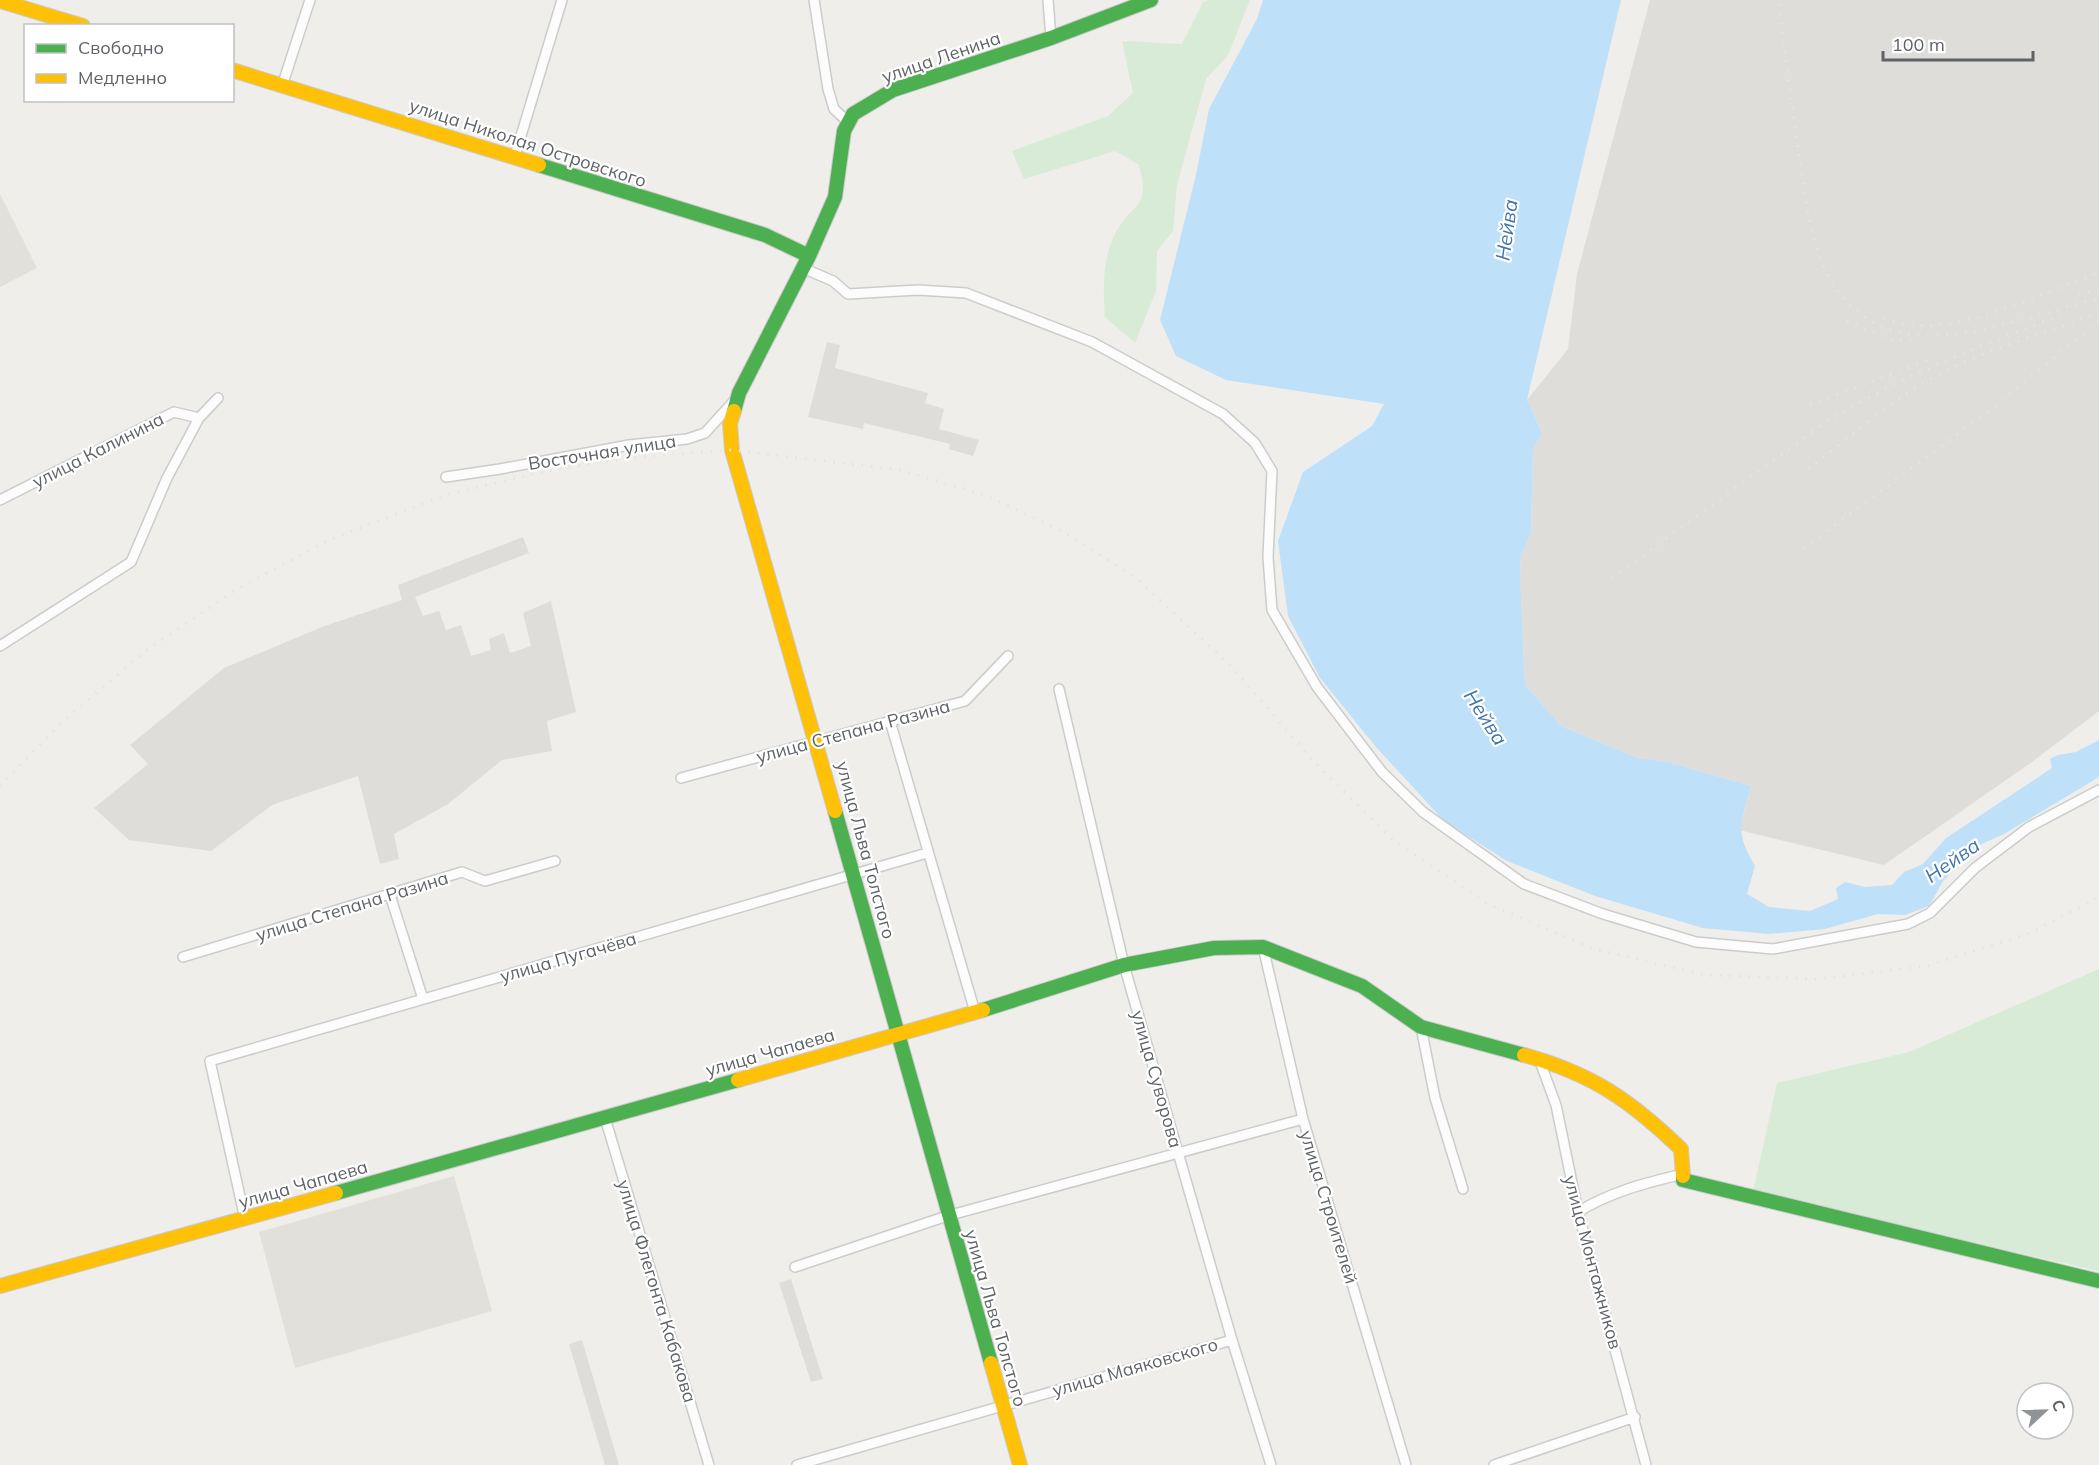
<svg xmlns="http://www.w3.org/2000/svg" width="2099" height="1465" font-family="Mulish,sans-serif">
<style>
.industrial{fill:#dfddda}
.education{fill:#e2e0da}
.green{fill:#d8ebd6}
.water{fill:#bfe0f9}
.lines{fill:none;stroke-linecap:round;stroke-linejoin:round}
.street-casing{stroke:#cbcccc;stroke-width:12}
.fast-casing{stroke:#cacacb;stroke-width:16}
.slow-casing{stroke:#cacacb;stroke-width:16}
.street{stroke:#fdfcfc;stroke-width:9}
.fast{stroke:#4caf50;stroke-width:14}
.slow{stroke:#ffc107;stroke-width:14}
.rail{stroke:#e4e4e4;stroke-width:3;stroke-dasharray:1.5 8;stroke-linecap:butt}
.labels{text-anchor:middle;dominant-baseline:central;stroke-width:4.5;stroke-linejoin:round;paint-order:stroke}
.street-label{font-size:18px;fill:#5f6368;stroke:#fff}
.water-label{font-size:20px;font-style:italic;fill:#4174aa;stroke:#fff}
</style>
<rect width="100%" height="100%" fill="#efeeea"/>
<path class="industrial" d="M 1650,0 L 2099,0 L 2099,711 L 2032,762 L 1884,865 L 1739,830 L 1751,786 L 1668,762 L 1638,758 L 1561,726 L 1525,685 L 1520,575 L 1521,555 L 1531,533 L 1533,449 L 1542,433 L 1527,400 L 1568,349 L 1577,274 Z
M 827,342 L 840,345 L 835,368 L 928,393 L 925,403 L 944,409 L 939,429 L 979,440 L 973,456 L 949,449 L 950,444 L 864,423 L 863,429 L 808,417 Z
M 523,537 L 529,553 L 415,597 L 423,616 L 439,611 L 446,630 L 461,625 L 471,656 L 491,650 L 489,639 L 504,633 L 510,653 L 531,646 L 523,613 L 551,601 L 576,712 L 547,721 L 552,751 L 502,760 L 448,804 L 394,834 L 399,859 L 380,864 L 358,776 L 272,805 L 211,851 L 129,840 L 94,808 L 148,764 L 130,745 L 224,668 L 322,627 L 402,600 L 398,585 Z
M 791,1279 L 823,1379 L 811,1382 L 779,1283 Z
M 582,1340 L 619,1465 L 605,1465 L 569,1344 Z"/>
<path class="education" d="M 0,194 L 37,268 L 0,287 Z
M 454,1176 L 492,1311 L 295,1368 L 259,1232 Z"/>
<path class="green" d="M 1209,0 L 1250,0 L 1228,55 L 1206,79 L 1177,185 L 1173,231 L 1157,251 L 1156,291 L 1135,343 L 1105,317 C 1103,289 1102,260 1115,234 C 1132,201 1151,211 1139,165 L 1115,151 L 1024,179 L 1012,151 L 1108,116 L 1133,93 L 1122,41 L 1182,44 L 1203,2 Z
M 2099,969 L 2099,1271 L 1753,1192 L 1777,1083 L 1909,1052 Z"/>
<path class="water" d="M 1263,0 L 1621,0 L 1527,400 L 1542,433 L 1533,449 L 1531,533 L 1521,555 L 1520,574 L 1525,685 L 1561,726 L 1638,758 L 1668,762 L 1751,786 C 1741,823 1734,831 1755,866 L 1747,894 L 1769,907 L 1810,911 L 1838,899 L 1836,888 L 1845,882 L 1865,887 L 1892,885 L 1904,872 L 1923,864 L 1946,838 L 2052,768 L 2050,759 L 2058,755 L 2076,752 L 2099,740 L 2099,777 L 2004,834 L 1977,846 L 1943,881 L 1929,906 L 1905,915 L 1878,914 L 1825,929 L 1769,934 L 1703,928 L 1595,896 L 1507,861 L 1444,821 L 1376,747 L 1320,678 L 1288,616 L 1278,541 L 1303,472 L 1372,426 L 1384,404 L 1226,380 L 1176,356 L 1160,320 L 1196,175 L 1209,109 L 1257,19 Z"/>
<g class="lines">
<defs>
<path id="street" d="M 814,0 L 828,89 L 834,109 L 848,122
M 1048,0 L 1051,38
M 282,86 L 310,0
M 514,159 L 562,0
M 805,269 L 833,281 L 848,294 L 918,290 L 966,293 L 1092,342 L 1223,414 L 1255,443 L 1272,471 L 1268,557 L 1272,610 L 1317,687 L 1382,772 L 1423,812 L 1524,884 L 1603,914 L 1696,942 L 1773,949 L 1908,924 L 1930,913 L 1975,868 L 2029,827 L 2099,790
M 446,477 L 500,469 L 629,445 L 687,439 L 705,433 L 733,402
M 0,500 L 174,412 L 199,418
M 0,646 L 131,562 L 167,478 L 199,418 L 218,398
M 1059,689 L 1124,965 L 1232,1340 L 1271,1465
M 890,721 L 975,1012
M 681,778 L 965,701 L 1008,656
M 390,895 L 423,999
M 1263,947 L 1303,1119 L 1406,1465
M 183,957 L 462,872 L 485,881 L 555,861
M 1421,1027 L 1435,1098 L 1463,1189
M 1539,1059 L 1556,1105 L 1578,1212 L 1646,1465
M 605,1118 L 709,1465
M 1578,1212 C 1610,1192 1645,1183 1683,1174
M 245,1219 L 210,1061 L 927,853
M 795,1267 L 947,1216 L 1303,1119
M 797,1465 L 1232,1340
M 1494,1465 L 1635,1417"/>
<path id="fast" d="M 539,165 L 765,235 L 809,256 L 739,393 L 734,411
M 809,256 L 835,197 L 844,131 L 853,114 L 893,90 L 1051,38 L 1151,0
M 835,811 L 991,1363
M 983,1010 L 1124,965 L 1214,948 L 1263,947 L 1362,986 L 1421,1027 L 1524,1055
M 1683,1176 L 1683,1180 L 2099,1281
M 336,1193 L 738,1080"/>
<path id="slow" d="M 0,1 L 83,26
M 232,70 L 539,165
M 734,411 L 730,424 L 732,450 L 835,811
M 1524,1055 C 1593,1074 1631,1101 1681,1149 L 1683,1176
M 738,1080 L 983,1010
M 0,1286 L 336,1193
M 991,1363 L 1020,1465"/>
</defs>
<use href="#street" class="street-casing"/>
<use href="#fast" class="fast-casing"/>
<use href="#slow" class="slow-casing"/>
<use href="#street" class="street"/>
<use href="#fast" class="fast"/>
<use href="#slow" class="slow"/>
<path class="rail" d="M 1779,4 C 1786,61 1793,118 1802,176 C 1808,212 1812,248 1831,281 C 1846,306 1873,328 1902,333 C 1968,344 2037,313 2099,298
M 2079,294 L 2099,289
M 1884,318 C 1948,345 2037,293 2099,273
M 1847,321 L 1892,340 L 1912,341
M 1810,405 L 1933,358
M 1808,469 C 1848,439 1886,404 1929,380 C 1981,350 2043,334 2099,313
M 1804,548 L 1990,410 L 2099,321
M 1612,578 L 1830,419 L 1898,382 L 1973,349 L 2063,314
M 0,786 L 59,725 L 144,652 L 237,589 L 329,540 L 445,495 L 556,469 L 647,456 L 732,450 L 900,470 L 985,495 L 1064,532 L 1135,577 L 1231,666 L 1315,763 L 1393,840 L 1488,904 L 1594,949 L 1706,975 L 1817,979 L 1927,966 L 2030,933 L 2099,897"/>
</g>
<g class="labels">
<g class="street-label">
<text transform="translate(941 57) rotate(-19)">улица Ленина</text>
<text transform="translate(528 143) rotate(18)">улица Николая Островского</text>
<text transform="translate(98 450) rotate(-27)">улица Калинина</text>
<text transform="translate(602 452) rotate(-9)">Восточная улица</text>
<text transform="translate(853 731) rotate(-15)">улица Степана Разина</text>
<text transform="translate(866 850) rotate(75)">улица Льва Толстого</text>
<text transform="translate(352 906) rotate(-17)">улица Степана Разина</text>
<text transform="translate(568 957) rotate(-16)">улица Пугачёва</text>
<text transform="translate(770 1052) rotate(-16)">улица Чапаева</text>
<text transform="translate(1157 1079) rotate(74)">улица Суворова</text>
<text transform="translate(303 1184) rotate(-16)">улица Чапаева</text>
<text transform="translate(1329 1207) rotate(73)">улица Строителей</text>
<text transform="translate(1593 1262) rotate(75)">улица Монтажников</text>
<text transform="translate(657 1291) rotate(73)">улица Флегонта Кабакова</text>
<text transform="translate(996 1318) rotate(74)">улица Льва Толстого</text>
<text transform="translate(1135 1367) rotate(-16)">улица Маяковского</text>
</g>
<g class="water-label">
<text transform="translate(1506 230) rotate(-82)">Нейва</text>
<text transform="translate(1486 717) rotate(57)">Нейва</text>
<text transform="translate(1952 860) rotate(-35)">Нейва</text>
</g>
</g>
<rect x="24" y="24" width="210" height="78" fill="#ffffff" stroke="#bfc1c3" stroke-width="1.5"/>
<rect x="36" y="44" width="30" height="9" fill="#4caf50" stroke="#bfc1c3" stroke-width="1.5"/>
<text x="78" y="54" font-size="18" fill="#5f6368">Свободно</text>
<rect x="36" y="74" width="30" height="9" fill="#ffc107" stroke="#bfc1c3" stroke-width="1.5"/>
<text x="78" y="84" font-size="18" fill="#5f6368">Медленно</text>
<g transform="translate(2045 1411) rotate(68)"><circle r="28" fill="#ffffff" stroke="#bfc1c3" stroke-width="1.5"/>
<path d="M0-4.5L10 22L0 15L-10 22Z" fill="#919496"/>
<text y="-9" font-size="16" font-weight="bold" text-anchor="middle" fill="#5f6368">С</text>
</g>
<path d="M1883 51v9h150v-9" fill="none" stroke="#5f6368" stroke-width="3"/>
<text x="1892" y="51" font-size="18" fill="#5f6368" stroke="#ffffff" stroke-width="4.5" paint-order="stroke">100 m</text>
</svg>
